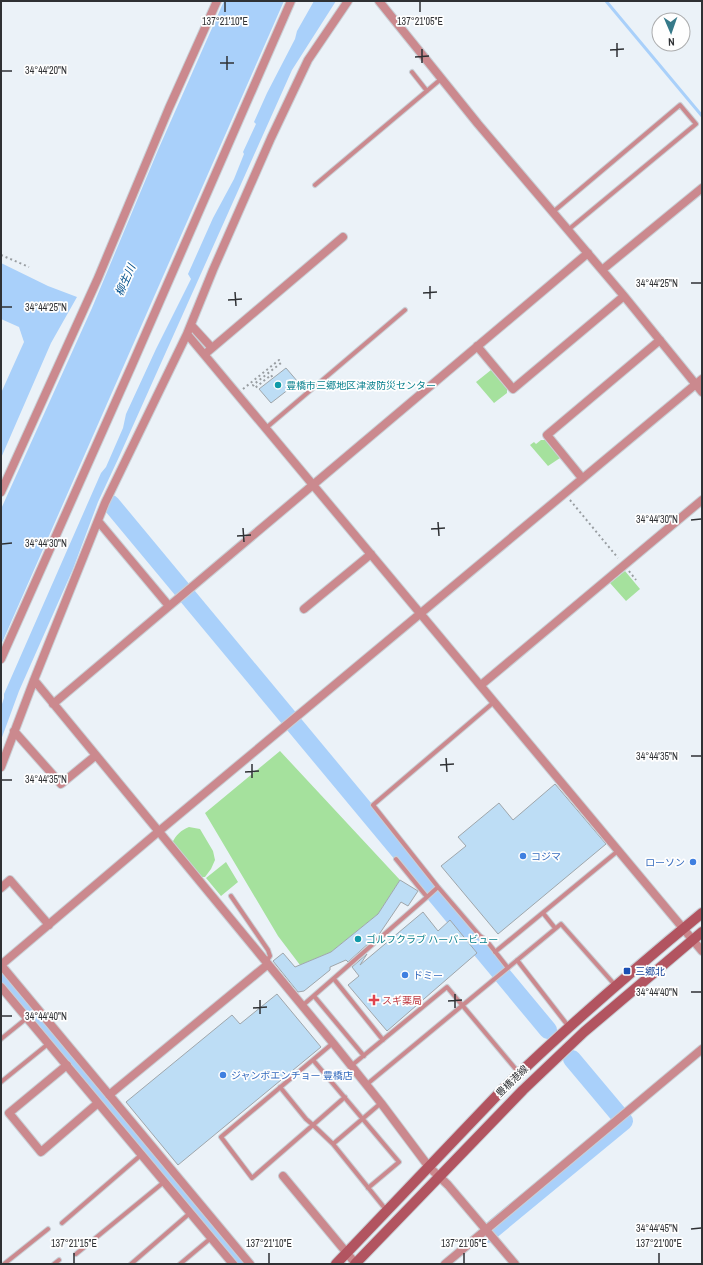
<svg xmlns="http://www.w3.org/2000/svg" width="703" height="1265" font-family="'Archivo Narrow','Noto Sans JP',sans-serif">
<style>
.green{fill:#a5e19d}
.water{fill:#a9d0fa}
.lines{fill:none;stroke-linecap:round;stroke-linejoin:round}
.stream{stroke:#a9d0fa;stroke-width:3}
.river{stroke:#a9d0fa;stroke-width:18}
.building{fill:#bdddf5;stroke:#9fa6ab}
.lane-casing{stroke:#c9cfd5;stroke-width:6}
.street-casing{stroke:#c9cfd5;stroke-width:10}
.secondary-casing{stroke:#c9cfd5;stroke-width:12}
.path{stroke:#999ea2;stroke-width:2;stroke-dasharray:2 3;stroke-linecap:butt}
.lane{stroke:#cb898e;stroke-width:4}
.street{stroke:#cb898e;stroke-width:8}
.secondary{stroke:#b25460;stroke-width:10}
.ticks{fill:none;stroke:#2f3134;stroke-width:1.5}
.culture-dot{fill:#0f9aa8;stroke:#fefefe;stroke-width:1.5}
.shop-dot{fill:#3f7fe0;stroke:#fefefe;stroke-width:1.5}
.transit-dot{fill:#1a4fb4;stroke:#fefefe;stroke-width:1.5}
.health-dot{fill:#e0444e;stroke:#fefefe;stroke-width:1.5}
.labels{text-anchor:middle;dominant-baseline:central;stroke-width:3.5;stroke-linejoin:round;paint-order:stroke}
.culture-label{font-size:10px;fill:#0d838f;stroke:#fefefe;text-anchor:start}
.shop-label{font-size:10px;fill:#366cbe;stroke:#fefefe;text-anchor:start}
.transit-label{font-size:10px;fill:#164399;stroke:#fefefe;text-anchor:start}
.health-label{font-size:10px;fill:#be3a42;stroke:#fefefe;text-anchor:start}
.street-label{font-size:10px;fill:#2f3134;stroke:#fefefe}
.water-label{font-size:11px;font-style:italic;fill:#03518d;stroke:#fefefe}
.ticks-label{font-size:10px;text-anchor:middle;fill:#2f3134;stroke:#fefefe;stroke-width:3.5;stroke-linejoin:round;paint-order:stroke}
</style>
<rect width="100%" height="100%" fill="#ebf2f8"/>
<path class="green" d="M 491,370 L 507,389 L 507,393 L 494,403 L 476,382 Z
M 541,440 L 546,440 L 560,458 L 548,466 L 530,445 L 534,442 L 536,444 Z
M 625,571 L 640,589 L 626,601 L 610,583 Z
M 280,751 L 400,880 L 378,914 L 331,952 L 300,965 L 278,936 L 205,813 Z
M 189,827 L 200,829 L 213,851 L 215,860 L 211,869 L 205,877 L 201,877 L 172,843 C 176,835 181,830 189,827 Z
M 226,862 L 238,882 L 221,896 L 206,878 Z"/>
<path class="water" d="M 224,1 L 284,1 L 1,645 L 1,509 L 92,308 L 158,150 Z
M 314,1 L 336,1 L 292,70 L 119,457 L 98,502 L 73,569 L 19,691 L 1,740 L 1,707 L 4,698 L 4,694 L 101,473 L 106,467 L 123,428 L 126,414 L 156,349 L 191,279 L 188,274 L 213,218 L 234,179 L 244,154 L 243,152 L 256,124 L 254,122 L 267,93 L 295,39 L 297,31 Z
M 1,263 L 48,286 L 77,297 L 51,343 L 1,458 L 1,393 L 24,342 L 19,327 L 1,319 Z"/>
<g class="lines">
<path class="stream" d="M 606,1 L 702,116"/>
<path class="river" d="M 111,504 L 548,1030
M 1,977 L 241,1264
M 572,1059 L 619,1115
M 487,1234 L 624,1121"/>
</g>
<path class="building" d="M 286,368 L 298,382 L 271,403 L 259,389 Z
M 555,784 L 606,844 L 498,934 L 441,866 L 466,846 L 458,837 L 499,803 L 513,820 Z
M 400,880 L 418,891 L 408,906 L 401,902 L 380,933 L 348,962 L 346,960 L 330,967 L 330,970 L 304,991 L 298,992 L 273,961 L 283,953 L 295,967 L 331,952 L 378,914 Z
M 423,912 L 438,931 L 450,920 L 477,953 L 387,1031 L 348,985 L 359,976 L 352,967 L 367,954 L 360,965 Z
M 277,994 L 321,1047 L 178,1165 L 126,1102 L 232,1015 L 240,1024 Z"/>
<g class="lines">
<defs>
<path id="lane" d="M 412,72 L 427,91
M 315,185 L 441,79
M 553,212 L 680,105 L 696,124 L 568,230
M 266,428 L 405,310
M 494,702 L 373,805 L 438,887 L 480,936 L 486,940 L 508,968
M 231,896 L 268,950 L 270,956 L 266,962
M 427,897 L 438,887
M 543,913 L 555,928
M 495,952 L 619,850
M 517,960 L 569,1027
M 334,979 L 383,1040
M 314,996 L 364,1056
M 302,1006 L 427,897 L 396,859
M 1,1039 L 27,1018
M 333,1043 L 221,1137 L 252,1178 L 313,1125 L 333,1144 L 387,1211
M 313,1060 L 399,1162 L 368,1188
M 351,1066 L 447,987 L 519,1073
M 1,1082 L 48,1044
M 366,1085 L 561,924 L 615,985
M 280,1087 L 306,1119 L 313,1125 L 345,1097
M 333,1144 L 381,1103
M 62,1223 L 141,1155
M 76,1254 L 164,1182
M 4,1264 L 48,1229
M 54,1264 L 59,1260
M 131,1264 L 190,1213
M 180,1264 L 211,1238"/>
<path id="street" d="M 379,1 L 478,124 L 624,296 L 702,392
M 602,270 L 702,188
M 191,325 L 212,348
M 187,334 L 702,951
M 477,346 L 513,389 L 624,296
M 205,354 L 343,237
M 582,478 L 547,435 L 660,340
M 1,492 L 98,278 L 169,108 L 217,1
M 98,521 L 169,606
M 304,609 L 371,554
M 1,659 L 132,365 L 291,1
M 34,680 L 333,1043 L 381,1103 L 429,1167 L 448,1185 L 515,1264
M 481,685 L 702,500
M 53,704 L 588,253
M 14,731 L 61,784 L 95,756
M 1,767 L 34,680 L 105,503 L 187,334 L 213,270 L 271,138 L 308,60 L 348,1
M 1,888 L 10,880 L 49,925
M 1,965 L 158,832 L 702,379
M 1,965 L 250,1264
M 1,987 L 233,1264
M 67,1065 L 9,1113 L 41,1152 L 98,1103
M 109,1095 L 267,965
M 283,1176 L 356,1264
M 445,1264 L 702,1049"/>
<path id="secondary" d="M 336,1264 L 504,1088 C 567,1027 634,969 702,913
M 355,1264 L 523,1090 L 584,1032 L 702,932"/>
</defs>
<use href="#lane" class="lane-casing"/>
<use href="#street" class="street-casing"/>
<use href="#secondary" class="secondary-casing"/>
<path class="path" d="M 1,255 L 29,267
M 243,389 L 279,360 L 281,363 L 253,385 L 255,388 L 271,375 L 273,378
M 570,500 L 618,558
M 629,571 L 636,580"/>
<use href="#lane" class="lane"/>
<use href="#street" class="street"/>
<use href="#secondary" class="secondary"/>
</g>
<path class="ticks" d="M 225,2 L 225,12M 420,2 L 420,12M 617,43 L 617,57M 422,49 L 422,63M 610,50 L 624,49M 227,56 L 227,70M 415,57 L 429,56M 220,63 L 234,63M 2,71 L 12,71M 691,283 L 701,283M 430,286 L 430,299M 235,292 L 236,306M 423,293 L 437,292M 228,300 L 242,299M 2,307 L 12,307M 691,520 L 701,519M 438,522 L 439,536M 243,528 L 244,542M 431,529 L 445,528M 237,536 L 251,535M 2,544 L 12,543M 691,756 L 701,756M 446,758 L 447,772M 252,764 L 252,778M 440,765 L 454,764M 245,772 L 259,771M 2,780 L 12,780M 691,992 L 701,992M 455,994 L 455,1008M 260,1000 L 260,1014M 448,1001 L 462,1000M 253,1008 L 267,1007M 2,1016 L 12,1016M 691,1229 L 701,1228M 74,1253 L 74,1263M 269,1253 L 269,1263M 464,1253 L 464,1263M 659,1253 L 659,1263"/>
<g class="culture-dot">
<circle cx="278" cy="385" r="4"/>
<circle cx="358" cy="939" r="4"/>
</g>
<g class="shop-dot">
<circle cx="523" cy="856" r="4"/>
<circle cx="693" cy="862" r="4"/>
<circle cx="405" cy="975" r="4"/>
<circle cx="223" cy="1075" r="4"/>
</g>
<rect class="transit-dot" x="623" y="967" width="8" height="8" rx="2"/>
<path class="health-dot" d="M372 994h4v4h4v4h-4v4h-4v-4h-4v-4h4z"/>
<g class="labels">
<g class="culture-label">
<text x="286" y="385">豊橋市三郷地区津波防災センター</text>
<text x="366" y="939">ゴルフクラブ ハーバービュー</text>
</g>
<g class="shop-label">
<text x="531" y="856">コジマ</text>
<text x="685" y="862" text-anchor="end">ローソン</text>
<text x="413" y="975">ドミー</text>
<text x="231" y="1075">ジャンボエンチョー 豊橋店</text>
</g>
<g class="transit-label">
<text x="635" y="971">三郷北</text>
</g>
<g class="health-label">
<text x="382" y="1000">スギ薬局</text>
</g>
<g class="street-label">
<text transform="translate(512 1081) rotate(-44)">豊橋港線</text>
</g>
<g class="water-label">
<text transform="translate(125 280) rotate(-66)">柳生川</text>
</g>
</g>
<g class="ticks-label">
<text x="225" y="25">137°21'10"E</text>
<text x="420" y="25">137°21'05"E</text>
<text x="46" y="74">34°44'20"N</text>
<text x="657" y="287">34°44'25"N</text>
<text x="46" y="311">34°44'25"N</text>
<text x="657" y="523">34°44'30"N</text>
<text x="46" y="547">34°44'30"N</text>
<text x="657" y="760">34°44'35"N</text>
<text x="46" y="783">34°44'35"N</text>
<text x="657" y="996">34°44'40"N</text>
<text x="46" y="1020">34°44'40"N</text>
<text x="657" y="1232">34°44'45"N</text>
<text x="74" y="1247">137°21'15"E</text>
<text x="269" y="1247">137°21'10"E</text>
<text x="464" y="1247">137°21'05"E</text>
<text x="659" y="1247">137°21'00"E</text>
</g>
<rect width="703" height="1265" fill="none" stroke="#2f3134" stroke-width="4"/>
<g transform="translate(671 32) rotate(178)"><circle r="19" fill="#fefefe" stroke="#abacad"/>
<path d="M0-3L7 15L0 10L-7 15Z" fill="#367989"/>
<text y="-6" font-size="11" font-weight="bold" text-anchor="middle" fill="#2f3134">N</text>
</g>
</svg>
